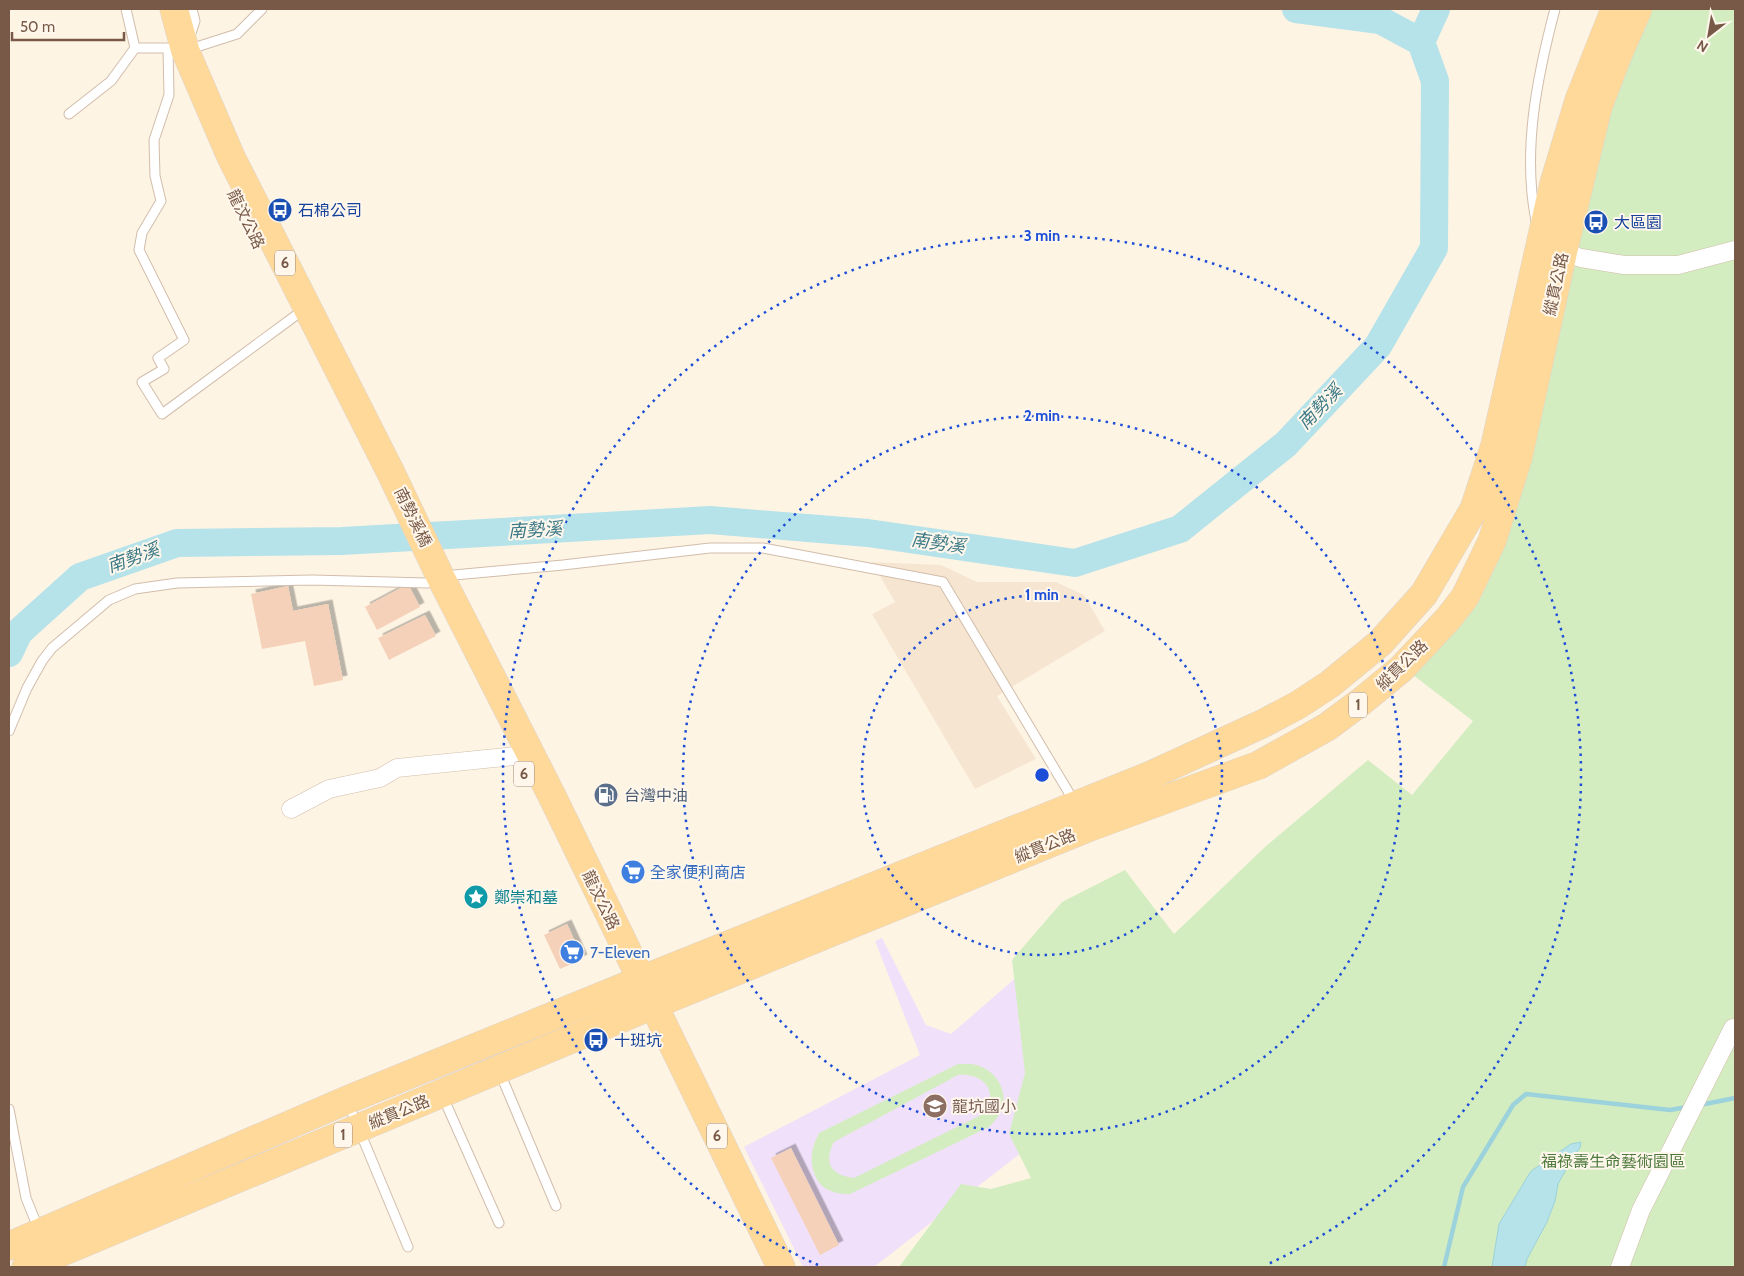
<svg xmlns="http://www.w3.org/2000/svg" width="1744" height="1276" font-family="Cabin,'Noto Sans TC',sans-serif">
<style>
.residential{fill:#f6e6d1}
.education{fill:#f1e0fa}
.green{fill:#d3edc1;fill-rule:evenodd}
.water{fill:#b6e2e9;stroke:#9cd2dc}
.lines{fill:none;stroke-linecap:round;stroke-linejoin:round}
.stream{stroke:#9cd2dc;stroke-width:4.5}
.river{stroke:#b6e2e9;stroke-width:28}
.building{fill:#f5d1b9;filter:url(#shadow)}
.service-casing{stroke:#d2bdab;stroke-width:11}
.minor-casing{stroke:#d2bdab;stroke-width:19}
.primary-casing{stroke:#dcd4cf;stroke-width:29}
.service{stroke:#fff;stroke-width:9}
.minor{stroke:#fff;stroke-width:18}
.primary{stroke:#ffd99a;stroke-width:28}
.ring{fill:none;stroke:#1d4ed8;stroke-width:2.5;stroke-dasharray:2.5 5}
.labels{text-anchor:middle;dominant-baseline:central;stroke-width:4;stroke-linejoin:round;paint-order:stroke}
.shield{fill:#fff7ec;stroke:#a08878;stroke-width:1}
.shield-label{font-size:15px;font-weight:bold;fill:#785947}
.transit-label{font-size:16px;fill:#164399;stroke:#fff7ec;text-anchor:start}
.street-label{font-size:16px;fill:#785947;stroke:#fff7ec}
.service-label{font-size:16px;fill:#4e5e75;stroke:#fff7ec;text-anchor:start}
.shop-label{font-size:16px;fill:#366cbe;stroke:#fff7ec;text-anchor:start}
.culture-label{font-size:16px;fill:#0d838f;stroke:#fff7ec;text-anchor:start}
.education-label{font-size:16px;fill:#785e54;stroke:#fff7ec;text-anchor:start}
.park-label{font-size:16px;fill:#4d7a3c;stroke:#fff7ec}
.water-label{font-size:18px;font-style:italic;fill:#3c7a87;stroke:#fff7ec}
.centre{fill:#1d4ed8;stroke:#fff7ec;stroke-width:2.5}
.ring-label{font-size:15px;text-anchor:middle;font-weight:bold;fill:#1d4ed8;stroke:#fff7ec;stroke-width:4;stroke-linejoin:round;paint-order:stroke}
</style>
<defs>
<filter id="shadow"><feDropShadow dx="4.5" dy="-4.5" stdDeviation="0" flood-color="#0004"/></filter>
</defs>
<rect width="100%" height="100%" fill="#fef4e4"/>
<path class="residential" d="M 872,562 L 941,565 L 977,582 L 1056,582 L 1084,595 L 1105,631 L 997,696 L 1036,759 L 975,789 L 872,614 L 895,602 Z"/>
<path class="education" d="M 882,938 L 926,1025 L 951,1034 L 1018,976 L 1039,1001 L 1018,1021 L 1052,1090 L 1039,1139 L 874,1267 L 803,1267 L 744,1147 L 920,1055 L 875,941 Z"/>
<path class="green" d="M 1637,9 L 1735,9 L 1735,1267 L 899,1267 L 961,1184 L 991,1189 L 1031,1178 L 1009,1134 L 1025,1073 L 1012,960 L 1062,902 L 1125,870 L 1174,934 L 1265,847 L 1368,760 L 1412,795 L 1473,721 L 1404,668 L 1475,568 Z
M 958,1064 C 966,1064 975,1063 982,1067 C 1000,1075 1010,1097 999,1115 C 996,1120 992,1124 989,1127 L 850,1194 C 843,1194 837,1194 831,1191 C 814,1185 809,1163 813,1148 C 814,1143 817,1138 819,1133 ZM 958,1075 C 984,1073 1002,1093 981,1115 L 854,1178 C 831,1175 823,1163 834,1142 Z"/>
<path class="water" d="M 1581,1142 L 1580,1148 L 1573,1157 L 1558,1184 L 1555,1201 L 1547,1222 L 1527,1259 L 1525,1267 L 1492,1267 L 1499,1224 L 1531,1171 L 1571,1144 Z"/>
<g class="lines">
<path class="stream" d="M 1700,1105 L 1735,1098
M 1444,1267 L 1463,1187 L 1513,1105 L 1526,1094 L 1670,1110 L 1687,1107"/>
<path class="river" d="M 1421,42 L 1436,9
M 9,653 L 19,632 L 80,577 L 177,543 L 342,541 L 710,520 L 868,533 L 1075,563 L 1180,529 L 1286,444 L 1378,346 L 1434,248 L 1435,81 L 1421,42 L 1380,20 L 1296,9"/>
</g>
<path class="building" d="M 408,584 L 420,607 L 377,630 L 365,607 Z
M 288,586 L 293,611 L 328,604 L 343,680 L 314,686 L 305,641 L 262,649 L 251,594 Z
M 425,615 L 436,636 L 389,660 L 378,638 Z
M 567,924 L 583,959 L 560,969 L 544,935 Z
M 791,1148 L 839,1245 L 820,1255 L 771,1158 Z"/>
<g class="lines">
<defs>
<path id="service" d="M 126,9 L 135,48 L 168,48 L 169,95 L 154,140 L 155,176 L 161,201 L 142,233 L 139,250 L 184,340 L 158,358 L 164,369 L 142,382 L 162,414 L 295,316
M 190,36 L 195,21 L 192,9
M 187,50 L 237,34 L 262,9
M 69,114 L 111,81 L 135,48
M 1536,221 C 1522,151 1537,77 1555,9
M 443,576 L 563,565 L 710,548 L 763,548 L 943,582 L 1075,803
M 9,731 L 27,688 L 42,661 L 52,648 L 109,600 L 135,589 L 177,583 L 312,580 L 427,583
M 500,1073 L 556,1206
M 443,1097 L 499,1223
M 348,1103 L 408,1247
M 9,1109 L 26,1198 L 39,1230"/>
<path id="minor" d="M 1563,252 L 1581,258 L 1624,265 L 1678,265 L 1735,250
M 291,809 L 329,789 L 380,778 L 397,768 L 515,756
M 1620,1267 L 1641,1210 L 1733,1028"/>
<path id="primary" d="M 174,9 L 185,50 L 231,157 L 391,473 L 440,576 L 552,796 L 781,1267
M 9,1246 L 347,1100 L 641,980 L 1151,775 L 1262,724 L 1298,705 L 1330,684 L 1380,643 L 1424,594 L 1474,509 L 1495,445 L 1554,183 L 1579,100 L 1615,9
M 26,1267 L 653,1005 L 1090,827 L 1259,765 L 1327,727 L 1362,701 L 1401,669 L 1448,619 L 1465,597 L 1492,541 L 1518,458 L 1563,252 L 1598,107 L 1617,57 L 1638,9"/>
</defs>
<use href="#service" class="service-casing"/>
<use href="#minor" class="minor-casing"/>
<use href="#primary" class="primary-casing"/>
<use href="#service" class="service"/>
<use href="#minor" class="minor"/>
<use href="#primary" class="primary"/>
</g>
<g class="ring">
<circle cx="1042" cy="775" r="180"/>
<circle cx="1042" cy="775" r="359"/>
<path d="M818 1265A539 539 0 1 1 1266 1265"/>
</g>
<defs>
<symbol id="bus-disc" viewBox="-11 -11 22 22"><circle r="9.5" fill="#1a4fb4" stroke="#fff7ec"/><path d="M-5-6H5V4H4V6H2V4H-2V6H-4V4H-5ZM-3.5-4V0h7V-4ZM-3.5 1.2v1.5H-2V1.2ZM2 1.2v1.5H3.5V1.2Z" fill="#fff"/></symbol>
<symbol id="fuel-disc" viewBox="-11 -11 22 22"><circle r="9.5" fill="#5c6f8a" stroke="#fff7ec"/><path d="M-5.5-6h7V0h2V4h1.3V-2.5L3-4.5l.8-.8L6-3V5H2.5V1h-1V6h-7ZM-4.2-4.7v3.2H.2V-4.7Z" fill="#fff"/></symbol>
<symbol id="supermarket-disc" viewBox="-11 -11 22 22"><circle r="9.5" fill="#3f7fe0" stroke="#fff7ec"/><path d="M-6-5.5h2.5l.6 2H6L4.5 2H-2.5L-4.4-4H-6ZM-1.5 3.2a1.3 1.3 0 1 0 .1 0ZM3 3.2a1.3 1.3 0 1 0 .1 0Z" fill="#fff"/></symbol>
<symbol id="sight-disc" viewBox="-11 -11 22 22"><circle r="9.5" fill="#0f9aa8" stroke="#fff7ec"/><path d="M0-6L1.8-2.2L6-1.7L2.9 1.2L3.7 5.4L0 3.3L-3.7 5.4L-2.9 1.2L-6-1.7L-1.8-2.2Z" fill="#fff"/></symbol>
<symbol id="school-disc" viewBox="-11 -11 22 22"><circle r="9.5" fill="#8d6e63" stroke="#fff7ec"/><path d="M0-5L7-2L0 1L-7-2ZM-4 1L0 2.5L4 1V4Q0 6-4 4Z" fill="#fff"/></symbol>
</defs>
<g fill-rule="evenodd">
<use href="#bus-disc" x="266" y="196" width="28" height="28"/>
<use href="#bus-disc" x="1582" y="208" width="28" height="28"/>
<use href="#fuel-disc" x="592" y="781" width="28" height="28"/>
<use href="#supermarket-disc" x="619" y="858" width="28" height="28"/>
<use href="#sight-disc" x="462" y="883" width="28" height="28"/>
<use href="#supermarket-disc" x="558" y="938" width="28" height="28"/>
<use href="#bus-disc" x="582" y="1026" width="28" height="28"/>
<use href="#school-disc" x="921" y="1092" width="28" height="28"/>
</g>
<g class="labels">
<g class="shield">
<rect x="275" y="250.5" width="20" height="25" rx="4"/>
<rect x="1349" y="692.5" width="18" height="25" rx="4"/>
<rect x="514" y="761.5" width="20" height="25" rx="4"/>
<rect x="334" y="1122.5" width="18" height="25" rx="4"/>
<rect x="707" y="1123.5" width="20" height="25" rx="4"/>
</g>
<g class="shield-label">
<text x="285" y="263">6</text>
<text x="1358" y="705">1</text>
<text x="524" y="774">6</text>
<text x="343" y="1135">1</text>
<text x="717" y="1136">6</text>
</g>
<g class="transit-label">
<text x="298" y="210">石棉公司</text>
<text x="1614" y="222">大區園</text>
<text x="614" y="1040">十班坑</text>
</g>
<g class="street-label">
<text transform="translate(246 219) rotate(64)">龍汶公路</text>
<text transform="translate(1556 284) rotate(-78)">縱貫公路</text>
<text transform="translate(413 517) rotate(64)">南勢溪橋</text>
<text transform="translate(1402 665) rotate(-44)">縱貫公路</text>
<text transform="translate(1045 846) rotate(-22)">縱貫公路</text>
<text transform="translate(601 900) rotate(64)">龍汶公路</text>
<text transform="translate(399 1112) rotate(-22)">縱貫公路</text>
</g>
<g class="service-label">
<text x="624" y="795">台灣中油</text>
</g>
<g class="shop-label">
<text x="650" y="872">全家便利商店</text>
<text x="590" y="952">7-Eleven</text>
</g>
<g class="culture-label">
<text x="494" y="897">鄭崇和墓</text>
</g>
<g class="education-label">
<text x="952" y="1106">龍坑國小</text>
</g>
<g class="park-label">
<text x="1613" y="1161">福祿壽生命藝術園區</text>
</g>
<g class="water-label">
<text transform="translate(1320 407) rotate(-46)">南勢溪</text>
<text transform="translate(535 530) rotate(-3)">南勢溪</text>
<text transform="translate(938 543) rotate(8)">南勢溪</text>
<text transform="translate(133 558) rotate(-20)">南勢溪</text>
</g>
</g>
<circle cx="1042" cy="775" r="8" class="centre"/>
<g class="ring-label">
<text x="1042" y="241">3 min</text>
<text x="1042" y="421">2 min</text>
<text x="1042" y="600">1 min</text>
</g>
<rect width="1744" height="1276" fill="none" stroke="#785947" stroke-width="20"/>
<g transform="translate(1709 35) rotate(211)" stroke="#fff7ec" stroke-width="4" paint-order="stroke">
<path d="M0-4L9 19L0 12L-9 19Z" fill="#785947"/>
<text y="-8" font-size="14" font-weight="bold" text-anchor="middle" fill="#785947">N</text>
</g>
<path d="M12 32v8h112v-8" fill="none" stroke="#785947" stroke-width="2.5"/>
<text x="20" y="32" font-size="15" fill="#785947" stroke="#fff7ec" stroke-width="4" paint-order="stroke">50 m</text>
</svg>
